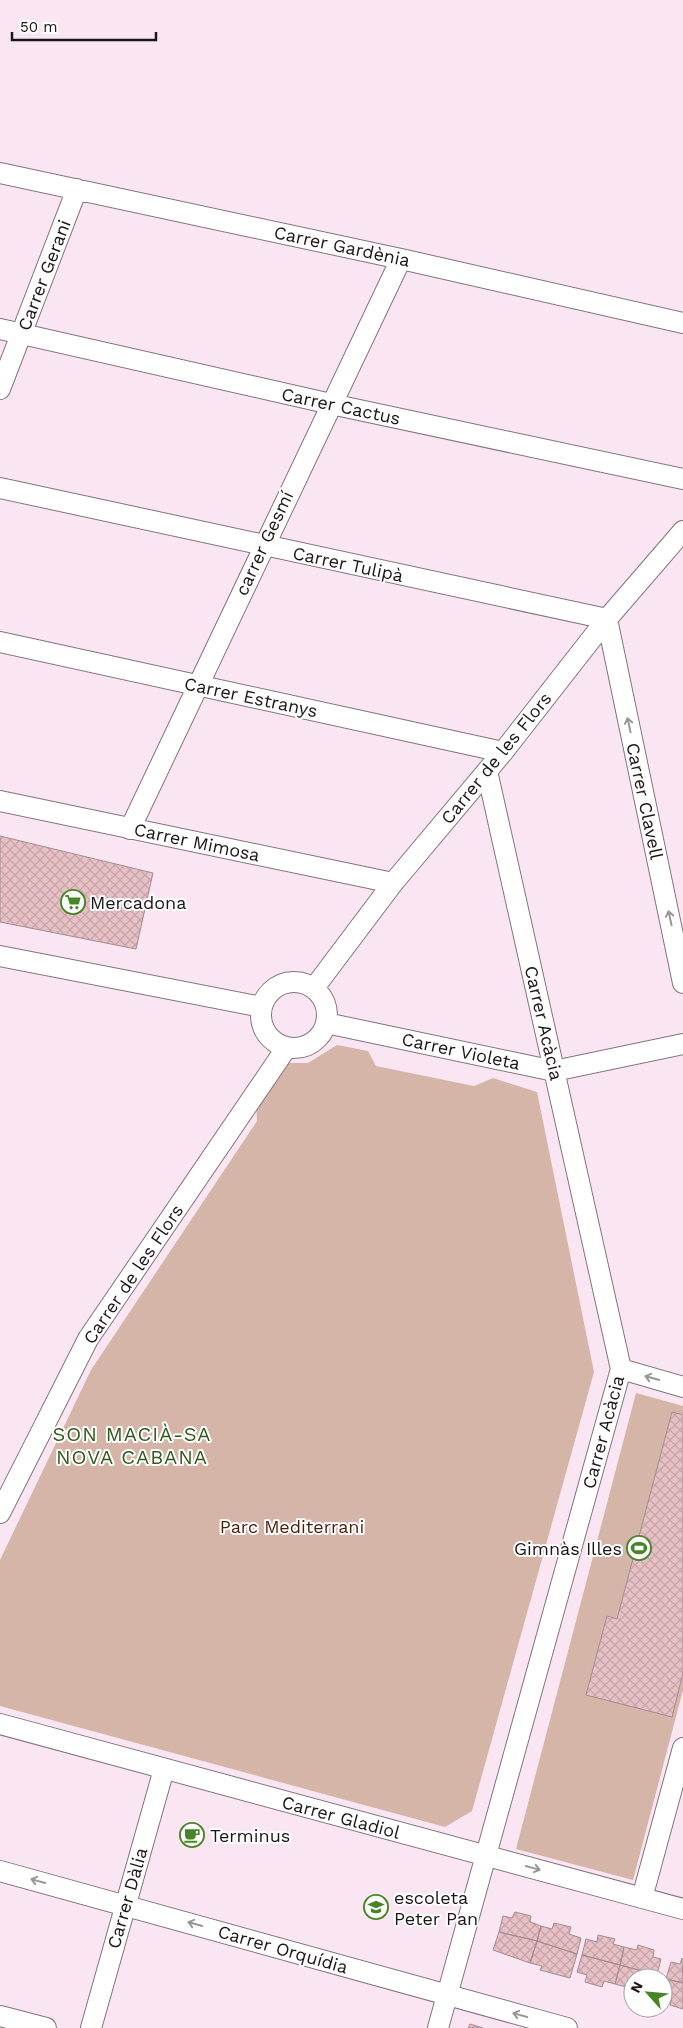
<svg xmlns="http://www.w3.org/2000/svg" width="683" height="2028" font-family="'Work Sans',sans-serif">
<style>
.park{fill:#d4b5a8}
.building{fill:url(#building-cross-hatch);stroke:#a38d8f}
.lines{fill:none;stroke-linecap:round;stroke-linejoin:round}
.minor-casing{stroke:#84737e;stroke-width:22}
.minor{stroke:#fff;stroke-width:20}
.oneway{stroke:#989698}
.labels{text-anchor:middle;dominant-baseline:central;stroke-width:4;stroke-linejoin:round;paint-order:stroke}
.street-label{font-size:18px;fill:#1b1519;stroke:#fff}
.poi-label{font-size:18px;fill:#1b1519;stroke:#fff;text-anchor:start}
.park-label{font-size:18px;fill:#4b1e0a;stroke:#fff}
.quarter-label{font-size:20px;letter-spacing:1px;fill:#315a1e;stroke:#fff}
</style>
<defs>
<pattern id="building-cross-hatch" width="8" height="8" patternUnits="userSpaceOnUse" patternTransform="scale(1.25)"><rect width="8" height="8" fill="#e7c0c5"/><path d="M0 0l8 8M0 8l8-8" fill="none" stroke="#c6a4a9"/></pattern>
</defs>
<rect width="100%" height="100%" fill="#fae6f3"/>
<path class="park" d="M 337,1045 L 368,1051 L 376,1066 L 474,1086 L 493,1078 L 537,1092 L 594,1372 L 472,1811 L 445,1827 L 0,1706 L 0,1560 L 91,1370 L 257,1121 L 256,1101 L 286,1063 L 308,1063 Z
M 636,1393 L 683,1406 L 683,1690 L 633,1880 L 516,1849 Z"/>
<path class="building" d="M 0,836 L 153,873 L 136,949 L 0,922 Z
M 672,1412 L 683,1415 L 683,1673 L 672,1717 L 586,1695 L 607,1616 L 617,1619 Z
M 515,1912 L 531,1916 L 530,1922 L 541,1926 L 537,1941 L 499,1932 L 503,1916 L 512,1918 Z
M 554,1923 L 571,1927 L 569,1934 L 581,1938 L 577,1954 L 537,1941 L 541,1926 L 552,1929 Z
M 499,1932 L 537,1941 L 530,1963 L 493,1950 Z
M 598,1935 L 615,1939 L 613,1944 L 624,1947 L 620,1965 L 582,1955 L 586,1939 L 597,1942 Z
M 537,1941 L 577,1954 L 570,1978 L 540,1970 L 542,1966 L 530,1963 Z
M 638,1945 L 654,1950 L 653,1957 L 661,1959 L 657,1975 L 620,1965 L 624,1947 L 637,1950 Z
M 582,1955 L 620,1965 L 615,1984 L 604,1981 L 602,1987 L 585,1982 L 587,1975 L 577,1972 Z
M 682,1958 L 683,1983 L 666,1979 L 671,1962 L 680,1964 Z
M 620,1965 L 657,1975 L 656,1978 L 633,1978 L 633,1995 L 624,1993 L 626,1987 L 615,1984 Z
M 666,1979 L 683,1983 L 683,2009 L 670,2005 L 672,1998 L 663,1995 Z
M 470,2024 L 483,2028 L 468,2028 Z"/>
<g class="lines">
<defs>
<path id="minor" d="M 0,173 L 401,259 L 683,323
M 0,329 L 331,404 L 683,479
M 0,389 L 77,189
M 0,488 L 607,619 L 683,983
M 0,642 L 503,752
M 0,801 L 393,883
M 130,829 L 401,259
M 0,956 L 262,1007
M261 1015a33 33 0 1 1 66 0a33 33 0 1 1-66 0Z
M 314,988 L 393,883 L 503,752 L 607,619 L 683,531
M 326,1023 L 554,1071 L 683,1044
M 621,1369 L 683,1387
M 0,1513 L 88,1339 L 287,1047
M 0,1724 L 683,1909
M 0,1871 L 567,2028
M 642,1898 L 683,1748
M 0,2016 L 46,2028
M 91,2028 L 164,1769
M 438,2028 L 621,1369 L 487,771"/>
</defs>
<use href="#minor" class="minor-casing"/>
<use href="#minor" class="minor"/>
</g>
<defs><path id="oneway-shaft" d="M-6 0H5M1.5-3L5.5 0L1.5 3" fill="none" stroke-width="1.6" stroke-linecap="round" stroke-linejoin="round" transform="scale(1.25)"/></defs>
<g class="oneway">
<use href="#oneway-shaft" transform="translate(629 725) rotate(-102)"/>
<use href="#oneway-shaft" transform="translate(670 918) rotate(-102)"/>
<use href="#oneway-shaft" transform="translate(652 1378) rotate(-164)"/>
<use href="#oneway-shaft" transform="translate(533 1868) rotate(15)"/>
<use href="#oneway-shaft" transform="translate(38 1881) rotate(-165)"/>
<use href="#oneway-shaft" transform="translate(195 1924) rotate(-164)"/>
<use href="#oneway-shaft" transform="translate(520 2015) rotate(-165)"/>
</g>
<defs>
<symbol id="supermarket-ring" viewBox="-11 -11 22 22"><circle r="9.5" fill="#fff" stroke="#478627" stroke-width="1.5"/><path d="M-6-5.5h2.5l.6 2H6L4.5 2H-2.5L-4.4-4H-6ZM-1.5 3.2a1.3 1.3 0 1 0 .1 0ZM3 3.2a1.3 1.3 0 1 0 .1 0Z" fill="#478627"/></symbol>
<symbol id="stadium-ring" viewBox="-11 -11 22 22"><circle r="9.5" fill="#fff" stroke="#478627" stroke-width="1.5"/><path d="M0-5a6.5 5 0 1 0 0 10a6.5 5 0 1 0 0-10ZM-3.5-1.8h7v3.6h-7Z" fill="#478627"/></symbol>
<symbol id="cafe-ring" viewBox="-11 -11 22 22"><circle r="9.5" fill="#fff" stroke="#478627" stroke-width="1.5"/><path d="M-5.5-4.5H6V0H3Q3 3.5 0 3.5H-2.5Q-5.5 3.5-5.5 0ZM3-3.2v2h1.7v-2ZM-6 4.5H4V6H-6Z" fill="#478627"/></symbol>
<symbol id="school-ring" viewBox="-11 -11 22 22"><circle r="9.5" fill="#fff" stroke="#478627" stroke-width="1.5"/><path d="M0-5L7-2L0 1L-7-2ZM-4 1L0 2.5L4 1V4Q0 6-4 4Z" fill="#478627"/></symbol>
</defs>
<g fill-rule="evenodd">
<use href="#supermarket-ring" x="59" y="888" width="28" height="28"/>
<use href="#stadium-ring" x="625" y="1534" width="28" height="28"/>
<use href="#cafe-ring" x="178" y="1821" width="28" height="28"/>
<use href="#school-ring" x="362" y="1893" width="28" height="28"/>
</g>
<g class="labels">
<g class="street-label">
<text transform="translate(342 246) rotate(12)">Carrer Gardènia</text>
<text transform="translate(44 275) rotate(-69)">Carrer Gerani</text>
<text transform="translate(341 406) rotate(12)">Carrer Cactus</text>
<text transform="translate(264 543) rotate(-65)">carrer Gesmí</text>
<text transform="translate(348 564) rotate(12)">Carrer Tulipà</text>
<text transform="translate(251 697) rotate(12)">Carrer Estranys</text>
<text transform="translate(496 758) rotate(-51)">Carrer de les Flors</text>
<text transform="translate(645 801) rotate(78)">Carrer Clavell</text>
<text transform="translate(197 842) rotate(12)">Carrer Mimosa</text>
<text transform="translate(544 1023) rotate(77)">Carrer Acàcia</text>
<text transform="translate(461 1051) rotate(12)">Carrer Violeta</text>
<text transform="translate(133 1274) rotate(-56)">Carrer de les Flors</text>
<text transform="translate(603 1432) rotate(-75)">Carrer Acàcia</text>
<text transform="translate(341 1817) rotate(15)">Carrer Gladiol</text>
<text transform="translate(127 1898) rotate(-74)">Carrer Dàlia</text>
<text transform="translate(283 1949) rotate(16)">Carrer Orquídia</text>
</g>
<g class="poi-label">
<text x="90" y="902">Mercadona</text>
<text x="622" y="1548" text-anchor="end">Gimnàs Illes</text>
<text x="210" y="1835">Terminus</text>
<text x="394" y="1897">escoleta<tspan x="394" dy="21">Peter Pan</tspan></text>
</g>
<g class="park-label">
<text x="292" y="1526">Parc Mediterrani</text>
</g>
<g class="quarter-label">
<text x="132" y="1434">SON MACIÀ-SA<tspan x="132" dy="23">NOVA CABANA</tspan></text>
</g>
</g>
<g transform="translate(648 1993) rotate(297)"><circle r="24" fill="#ffffff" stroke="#a4a1a3"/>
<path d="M0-4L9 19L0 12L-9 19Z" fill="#478627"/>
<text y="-8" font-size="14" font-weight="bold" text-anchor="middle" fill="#1b1519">N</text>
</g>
<path d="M12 32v8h144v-8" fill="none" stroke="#1b1519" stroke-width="2.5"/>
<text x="20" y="32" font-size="15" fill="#1b1519" stroke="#ffffff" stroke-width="4" paint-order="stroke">50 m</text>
</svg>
